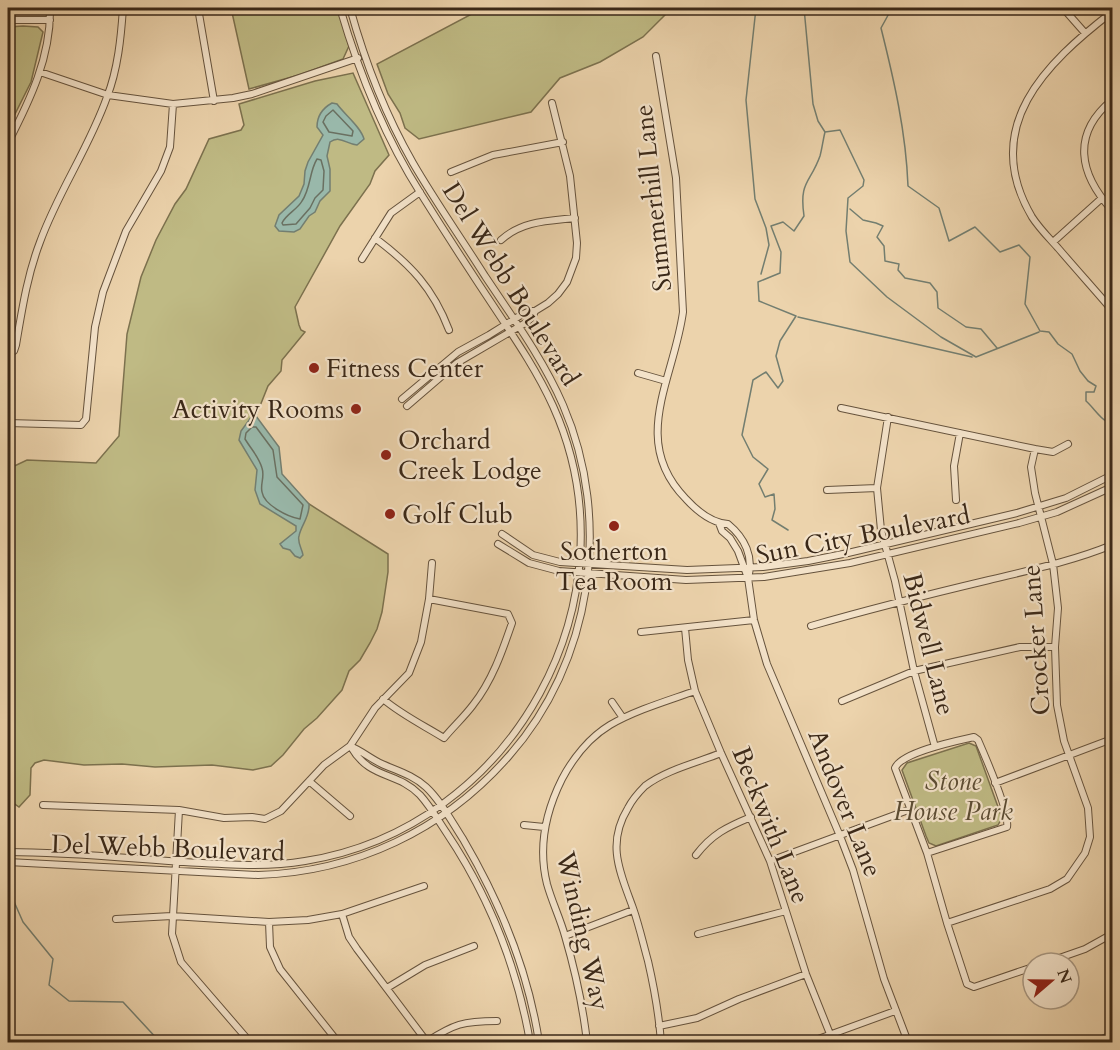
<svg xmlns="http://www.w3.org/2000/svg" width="1120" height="1050" font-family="Cardo,serif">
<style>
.green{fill:#bfba84;stroke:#7c714e;stroke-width:1.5}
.water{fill:#99b8aa;stroke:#737e70;stroke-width:1.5}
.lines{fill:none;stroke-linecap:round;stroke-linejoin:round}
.shore{stroke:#6a7061;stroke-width:1.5}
.stream{stroke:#737e70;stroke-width:1.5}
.minor-casing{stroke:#66533d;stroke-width:8}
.minor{stroke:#f3e2c9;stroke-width:6}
.poi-dot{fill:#8f2418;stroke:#f3e2c9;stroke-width:2}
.labels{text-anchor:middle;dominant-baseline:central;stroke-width:4.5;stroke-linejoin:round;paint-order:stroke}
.street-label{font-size:26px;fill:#3a2818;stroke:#f3e2c9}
.poi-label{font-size:26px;fill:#3a2818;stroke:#f3e2c9;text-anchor:start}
.park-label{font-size:26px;font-style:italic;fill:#5b4c33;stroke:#f3e2c9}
</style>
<rect width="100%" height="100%" fill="#ecd3ac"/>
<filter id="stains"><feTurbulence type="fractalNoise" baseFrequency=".00333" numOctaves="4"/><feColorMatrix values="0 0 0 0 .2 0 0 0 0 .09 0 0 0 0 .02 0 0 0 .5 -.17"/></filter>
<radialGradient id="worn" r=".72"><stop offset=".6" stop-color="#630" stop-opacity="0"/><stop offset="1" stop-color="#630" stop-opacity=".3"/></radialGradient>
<path class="green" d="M 231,8 L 338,8 L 349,46 L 343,59 L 299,75 L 249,89 Z
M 483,8 L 678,8 L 671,9 L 643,37 L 600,62 L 560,78 L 531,112 L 419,139 L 405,128 L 400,113 L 388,94 L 377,64 Z
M 23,26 L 38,27 L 43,32 L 31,82 L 10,124 L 8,123 L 8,27 Z
M 353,73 L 389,155 L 375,171 L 370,184 L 340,226 L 295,307 L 299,325 L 301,330 L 305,332 L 282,360 L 281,371 L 268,386 L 256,416 L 275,478 L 309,504 L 388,554 L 388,572 L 382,612 L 377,629 L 370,643 L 360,660 L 349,671 L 342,690 L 317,718 L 304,729 L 283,755 L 271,766 L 253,770 L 212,765 L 155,767 L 122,764 L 84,765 L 44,760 L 35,763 L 31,768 L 30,795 L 19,807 L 12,802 L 11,788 L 8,779 L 8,469 L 27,460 L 96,463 L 119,436 L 127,334 L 141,277 L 156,240 L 175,204 L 186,189 L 209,139 L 241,130 L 244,125 L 239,104 L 315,81 Z
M 969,743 L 976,746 L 1002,818 L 998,825 L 936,846 L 929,843 L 926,836 L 902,770 L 907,763 Z"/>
<path class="water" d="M 332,103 L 337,104 C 345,115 361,127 364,139 L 357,145 C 346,144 340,135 330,142 L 327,156 L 330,169 L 330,191 L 320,201 L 315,212 L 309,216 L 300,229 L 294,232 L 279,231 L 275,226 L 279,215 L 299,196 L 304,184 L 305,171 L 308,162 L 323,135 L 317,127 C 317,116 323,108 332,103 Z
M 252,416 L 256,416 L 279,447 L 282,474 L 309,504 C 310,517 301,525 299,536 C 297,542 302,549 303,555 L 300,558 L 295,556 L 290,550 L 283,548 L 280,544 L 296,531 L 296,526 L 260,504 L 255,490 L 257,470 L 239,440 L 241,431 Z"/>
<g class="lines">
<path class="shore" d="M 333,110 L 353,131 L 352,136 L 329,132 L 323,122 L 326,116 Z
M 317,159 L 321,160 L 324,171 L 323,190 L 315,198 L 310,208 L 296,224 L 283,225 L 282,223 C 286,214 297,210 302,201 C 311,188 309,172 317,159 Z
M 252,427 L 256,427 L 273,450 L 277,477 L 303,505 L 300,519 C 288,517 264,505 262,492 C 260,484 265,477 262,468 C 259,457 251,449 245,439 L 246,433 Z"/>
<path class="stream" d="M 756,8 L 746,100 L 755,199 L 766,228 L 769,245 L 761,274
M 892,8 L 881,28 C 894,80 906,132 908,186 L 939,208 L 949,241 L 975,227 L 1000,252 L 1019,245 L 1030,257 L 1025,304 L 1040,331 L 1049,332 L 1058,344 L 1072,354 L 1080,371 L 1088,381 L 1096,386 L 1094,392 L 1086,392 L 1086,401 C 1093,407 1099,417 1106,421 L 1112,418
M 825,132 L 840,130 L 864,180 L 863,186 L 848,198 L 846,231 L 850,262 L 887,297 L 941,337 L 976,357 L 1039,332
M 850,209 L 863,220 L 876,223 L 883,226 L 877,237 L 884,246 L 885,261 L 899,264 L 898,270 L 905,278 L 930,283 L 937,292 L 938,308 L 966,327 L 981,329 L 997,348
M 798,317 L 972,357
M 788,530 L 772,520 L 775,509 L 774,494 L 765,497 L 759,484 L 768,469 L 753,457 L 742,435 L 753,380 L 766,372 L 778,388 L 783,381 L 776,356 L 780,341 L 796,316 L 759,301 L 758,282 L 780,273 L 781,252 L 771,226 L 783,222 L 794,231 L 804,216 C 799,181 810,184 820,156 C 822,149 823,140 825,132 L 818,121 L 813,104 L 804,8
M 8,888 L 23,922 L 53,959 L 49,985 L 69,1001 L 123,1002 L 160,1042
M 1095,1042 L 1101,1036 L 1112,1031"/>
<defs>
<path id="minor" d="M 198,8 L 214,101
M 1063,8 L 1085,33
M 1112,12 C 1046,63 979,127 1032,217 C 1039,228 1049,238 1058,248 C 1076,269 1094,289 1112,310
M 8,20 L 50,20
M 656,56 L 676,178 L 683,312 C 674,379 629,441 686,499 C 697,511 712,523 728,524 C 745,538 754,557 748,578
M 40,72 L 108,95 L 173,104 L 233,98 L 252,94 L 358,58
M 1112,100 C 1071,134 1079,174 1112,210
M 8,143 C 30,100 51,57 50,8
M 451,172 L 493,155 L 563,142
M 375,238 C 411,265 433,288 449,330
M 501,240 C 522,221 547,221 575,218
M 1053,242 L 1102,198
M 362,259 L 391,213 L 420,192
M 8,353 L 14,351 L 16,345 C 22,310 27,276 40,242 C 58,192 89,148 107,97 C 118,69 121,37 123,8
M 638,373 L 666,381
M 402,399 L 458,352 L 489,335 L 521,315 L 530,311 L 535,311 L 548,303 L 558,294 L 567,282 L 576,258 L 577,243 L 570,176 L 552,103
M 407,406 L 457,363 L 527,322 L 533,316 L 535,311
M 841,408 L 1035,449 L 1053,452 L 1068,444
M 888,417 L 877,488 L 881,530 L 895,581 L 914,671 L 935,747
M 8,423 L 81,425 L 86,419 L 95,327 L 103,292 L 126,231 L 161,171 L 170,147 L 173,104
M 827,490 L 877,488
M 956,500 L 954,466 L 960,433
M 719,523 L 722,531 L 730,538 L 738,551 L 748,578 L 754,620 L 767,664 L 840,836 L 853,870 L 884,979 L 908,1042
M 502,534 L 533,555 L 560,562 L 687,570 L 763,567 L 808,561 L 848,553 L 1017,513 L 1066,498 L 1112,475
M 498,544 L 529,563 L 559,571 L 686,580 L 764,577 L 850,563 L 1019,523 L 1057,512 L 1112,487
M 811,626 C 870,609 930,594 989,580 C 1030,570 1073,561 1112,545
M 685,628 L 688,660 L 695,691 L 721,753 L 770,861 L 806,974 L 830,1034
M 641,632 L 754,620
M 383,699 C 402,715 423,725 444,738 C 453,727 464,717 473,705 C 492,681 502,652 512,623 L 508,614 L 429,599
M 842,701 L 914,671 L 1020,647 L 1055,647
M 612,702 L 623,718
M 350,746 C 362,751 371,759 382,764 C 398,771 413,775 426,787 C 441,801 452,822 463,839 C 500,902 528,970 539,1042
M 351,747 C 370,780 397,771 420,795 C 430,806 438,820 446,832 C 489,896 517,967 530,1042
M 309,781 L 350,816
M 995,783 L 1112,739
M 43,805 L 179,810 L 224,818 L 252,817 L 265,819 L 281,811 L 324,765 L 350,746 L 375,708 L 409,673 L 421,642 L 429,599 L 432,563
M 179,810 L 172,934 L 181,962 L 250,1042
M 524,825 L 544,827
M 8,852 C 66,852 125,858 184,862 C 224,864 264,868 305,861 C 513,828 640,599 553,406 C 538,373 518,343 498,313 C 472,274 446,234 421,194 C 384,136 359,73 340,8
M 927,853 L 1007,827 C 1010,813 985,756 978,740 L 974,737 C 956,741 902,752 895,768 L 927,853 L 947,923 L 967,984 L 974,987 L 1033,967
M 696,855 C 712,834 727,827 751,817
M 770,861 L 911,809
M 8,862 L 258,875 C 355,872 444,830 508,757 C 592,663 613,521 563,405 C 543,359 513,318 485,276 C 461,238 435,201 413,163 C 385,114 365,62 350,8
M 342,914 L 349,937 L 357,949 L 427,1042
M 116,919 L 172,916 L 269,922 L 308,920 L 342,914 L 424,886
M 269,922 L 270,947 L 280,969 L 338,1042
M 947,923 L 1050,889 L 1067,879 L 1085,853 L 1090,837 L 1088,808 L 1064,741 L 1057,705 L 1055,647 L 1058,608 L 1053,564 L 1035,493 L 1031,467 L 1035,449
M 698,934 L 786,911
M 565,936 L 633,910
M 1045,963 L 1085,949 L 1112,934
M 387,988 L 425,965 L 474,946
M 659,1026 L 697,1018 L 739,999 L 806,974
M 426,1042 C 454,1024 463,1021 497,1021
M 587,1042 C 583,1007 575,970 565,936 C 560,918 552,902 547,884 C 538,848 546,811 562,779 C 573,758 590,737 610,725 C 636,710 667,701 695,691
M 661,1042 C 659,1016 654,987 648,961 C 643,943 639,925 633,908 C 620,872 606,844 628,808 C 632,800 639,792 645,786 C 666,770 696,763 721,753
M 810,1042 L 895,1011"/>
</defs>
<use href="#minor" class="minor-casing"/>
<use href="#minor" class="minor"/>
</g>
<g class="poi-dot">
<circle cx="314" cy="368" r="6"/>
<circle cx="356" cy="409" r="6"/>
<circle cx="386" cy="455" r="6"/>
<circle cx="390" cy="514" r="6"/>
<circle cx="614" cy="526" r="6"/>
</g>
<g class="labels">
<g class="street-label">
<text transform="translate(653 198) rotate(-96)">Summerhill Lane</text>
<text transform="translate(511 284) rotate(58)">Del Webb Boulevard</text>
<text transform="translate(863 535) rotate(-11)">Sun City Boulevard</text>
<text transform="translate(1036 640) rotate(-94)">Crocker Lane</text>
<text transform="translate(929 644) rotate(76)">Bidwell Lane</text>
<text transform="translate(845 803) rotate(68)">Andover Lane</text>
<text transform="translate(771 825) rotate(68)">Beckwith Lane</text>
<text transform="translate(168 848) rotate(2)">Del Webb Boulevard</text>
<text transform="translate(583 931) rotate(77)">Winding Way</text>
</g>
<g class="poi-label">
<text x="326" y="368">Fitness Center</text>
<text x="344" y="409" text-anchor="end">Activity Rooms</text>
<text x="398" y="440">Orchard<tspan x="398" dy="30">Creek Lodge</tspan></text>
<text x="402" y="514">Golf Club</text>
<text x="614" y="551" text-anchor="middle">Sotherton<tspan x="614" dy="30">Tea Room</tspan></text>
</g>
<g class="park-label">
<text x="953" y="781">Stone<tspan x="953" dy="30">House Park</tspan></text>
</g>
</g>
<rect width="1120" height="1050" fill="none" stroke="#ecd3ac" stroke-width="30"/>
<rect x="9" y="9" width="1102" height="1032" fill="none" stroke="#3a2818" stroke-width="3"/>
<rect x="15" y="15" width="1090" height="1020" fill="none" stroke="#3a2818" stroke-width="1.5"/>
<g transform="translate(1051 981) rotate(70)"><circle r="28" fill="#f3e2c9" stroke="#a99882" stroke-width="1.5"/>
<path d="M0-4.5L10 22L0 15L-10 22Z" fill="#8f2418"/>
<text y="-9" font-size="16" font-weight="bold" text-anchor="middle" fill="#3a2818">N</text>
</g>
<rect width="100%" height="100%" filter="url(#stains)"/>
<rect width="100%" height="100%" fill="url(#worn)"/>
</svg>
